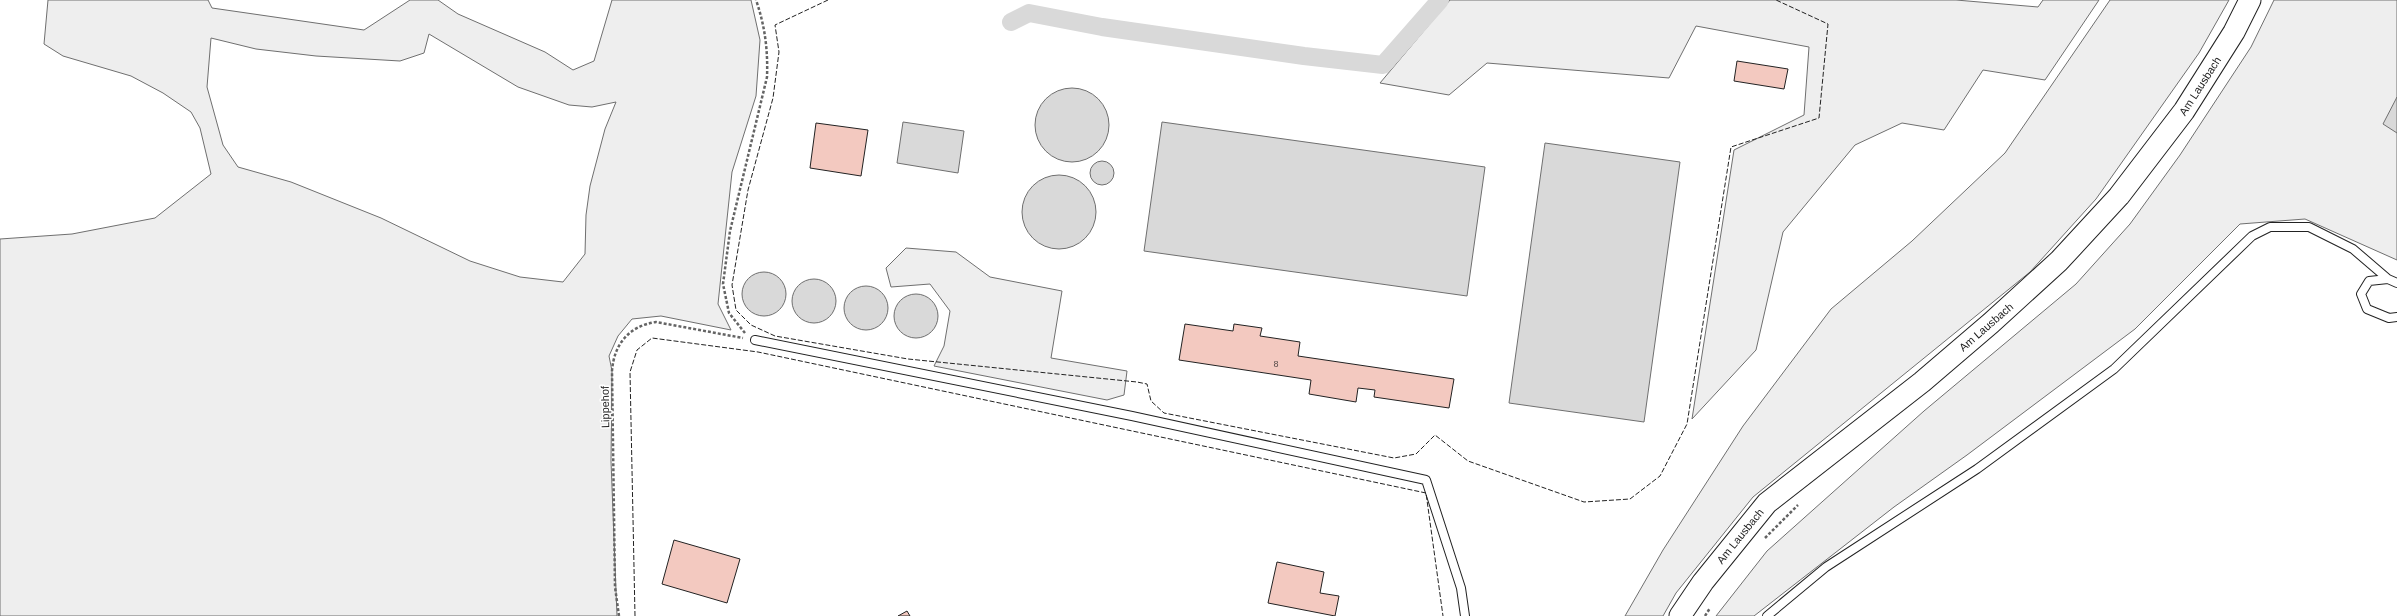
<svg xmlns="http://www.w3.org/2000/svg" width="2397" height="616" font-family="Helvetica,sans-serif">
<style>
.green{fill:#eee;stroke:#6f6f6f;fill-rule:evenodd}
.water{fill:#d9d9d9;stroke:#6f6f6f}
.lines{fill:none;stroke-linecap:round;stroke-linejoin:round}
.canal{stroke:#d9d9d9;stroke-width:18}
.building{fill:#f3c9c0;stroke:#222}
.lane-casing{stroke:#222;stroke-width:10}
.secondary-casing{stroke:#222;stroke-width:23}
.path{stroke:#646464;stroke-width:2.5;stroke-dasharray:3 2;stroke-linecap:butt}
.lane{stroke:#fff;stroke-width:8}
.secondary{stroke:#fff;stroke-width:21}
.fence{stroke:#222;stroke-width:1;stroke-dasharray:5 2;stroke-linecap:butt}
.labels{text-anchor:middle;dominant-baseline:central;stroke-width:3;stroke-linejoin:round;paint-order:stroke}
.number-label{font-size:9px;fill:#564c4a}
.street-label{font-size:11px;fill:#222;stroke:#fff}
</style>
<rect width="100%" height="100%" fill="#fff"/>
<path class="green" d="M 48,0 L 208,0 L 212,8 L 364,30 L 410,0 L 438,0 L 458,14 L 545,52 L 573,70 L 594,61 L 612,0 L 751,0 L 760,40 L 756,96 L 732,172 L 718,304 L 731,330 L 661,316 L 632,319 L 618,336 L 609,356 L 612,371 L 611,461 L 617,616 L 0,616 L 0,239 L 72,234 L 155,218 L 211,174 L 200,128 L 191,112 L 163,93 L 131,76 L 63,56 L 44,44 ZM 429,34 L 518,87 L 569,105 L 592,107 L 616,102 L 605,129 L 590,186 L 586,215 L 585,254 L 563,282 L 520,277 L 470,261 L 381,218 L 291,182 L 238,167 L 223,145 L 207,87 L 211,38 L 256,49 L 316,56 L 400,61 L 424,53 Z
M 1450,0 L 1956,0 L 2038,7 L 2043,0 L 2099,0 L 2045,80 L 1983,70 L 1944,130 L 1902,123 L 1855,145 L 1783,232 L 1756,350 L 1692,419 L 1734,150 L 1804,115 L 1809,47 L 1696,26 L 1669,78 L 1487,63 L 1449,95 L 1380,83 Z
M 2110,0 L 2229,0 L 2199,53 L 2096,199 L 2030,272 L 1753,497 L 1676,593 L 1663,616 L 1625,616 L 1663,550 L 1743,426 L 1831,309 L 1912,241 L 2005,153 Z
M 2274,0 L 2397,0 L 2397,260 L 2305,219 L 2240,224 L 2135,329 L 1967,455 L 1894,507 L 1754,616 L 1716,616 L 1767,551 L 1924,411 L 2076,284 L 2130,224 L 2180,155 L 2251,47 Z
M 906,248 L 956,252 L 990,277 L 1062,291 L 1051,358 L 1127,371 L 1124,395 L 1107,400 L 934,366 L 944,346 L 950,311 L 930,284 L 891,287 L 886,268 Z"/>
<path class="water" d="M1035 125a37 37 0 1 1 74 0a37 37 0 1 1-74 0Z
M 2397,97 L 2397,133 L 2383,124 Z
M 903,122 L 964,131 L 958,173 L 897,163 Z
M 1162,122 L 1485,167 L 1467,296 L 1144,251 Z
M 1545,143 L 1680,162 L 1644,422 L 1509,403 Z
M1090 173a12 12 0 1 1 24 0a12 12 0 1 1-24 0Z
M1022 212a37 37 0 1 1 74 0a37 37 0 1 1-74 0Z
M742 294a22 22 0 1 1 44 0a22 22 0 1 1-44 0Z
M792 301a22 22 0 1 1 44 0a22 22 0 1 1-44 0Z
M844 308a22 22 0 1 1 44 0a22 22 0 1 1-44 0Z
M894 316a22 22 0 1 1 44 0a22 22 0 1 1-44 0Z"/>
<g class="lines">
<path class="canal" d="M 1011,22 L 1029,13 L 1102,27 L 1304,56 L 1383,65 L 1440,0"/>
</g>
<path class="building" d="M 1737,61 L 1788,69 L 1784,89 L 1734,81 Z
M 816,123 L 868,130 L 861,176 L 810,168 Z
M 1185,324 L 1233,331 L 1234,324 L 1262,328 L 1260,336 L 1300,342 L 1298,356 L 1454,379 L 1449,408 L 1374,397 L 1375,390 L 1358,388 L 1356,402 L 1309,394 L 1311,380 L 1179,360 Z
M 674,540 L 740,559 L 727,603 L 662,584 Z
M 1277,562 L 1324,572 L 1320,593 L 1339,596 L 1335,616 L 1268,603 Z
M 907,611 L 910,616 L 898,616 Z"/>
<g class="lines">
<defs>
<path id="lane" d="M 2397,283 L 2388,279 L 2369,281 L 2361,294 L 2367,309 L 2389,318 L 2397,317
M 755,340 L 1132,416 L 1426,480 L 1461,588 L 1465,616
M 1767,616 L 1826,567 L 1977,469 L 2114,369 L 2252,236 L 2270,227 L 2309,227 L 2353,249 L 2388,279"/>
<path id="secondary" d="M 1680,616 L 1703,582 L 1767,503 L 1922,382 L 1991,323 L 2059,261 L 2119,196 L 2184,111 L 2234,32 L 2250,0"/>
</defs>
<use href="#lane" class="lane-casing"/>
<use href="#secondary" class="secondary-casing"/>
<path class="path" d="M 745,333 L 729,313 L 723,284 L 730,231 L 767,77 C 768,50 765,26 756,0
M 1765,538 L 1798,505
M 619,616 L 615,587 L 612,371 C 614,344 629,326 656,322 L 743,338
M 1705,616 L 1710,608"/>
<use href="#lane" class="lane"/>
<use href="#secondary" class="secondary"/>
<path class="fence" d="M 828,0 L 775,25 L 779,52 L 773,98 L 748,190 L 732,285 L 736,310 L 751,325 L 775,336 L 908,359 L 1137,382 L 1147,384 L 1151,401 L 1164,413 L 1394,458 L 1416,454 L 1435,435 L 1468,461 L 1584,502 L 1630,499 L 1660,476 L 1687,424 L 1731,147 L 1819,118 L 1828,24 L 1776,0
M 635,616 L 630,372 L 637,350 L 652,338 L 758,352 L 1426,493 L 1443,616"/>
</g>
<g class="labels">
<g class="number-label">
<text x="1276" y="364">8</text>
</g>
<g class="street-label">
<text transform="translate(2200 86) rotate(-57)">Am Lausbach</text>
<text transform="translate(1986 327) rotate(-41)">Am Lausbach</text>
<text transform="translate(605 407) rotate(-91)">Lippehof</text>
<text transform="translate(1740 536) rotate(-51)">Am Lausbach</text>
</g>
</g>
</svg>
